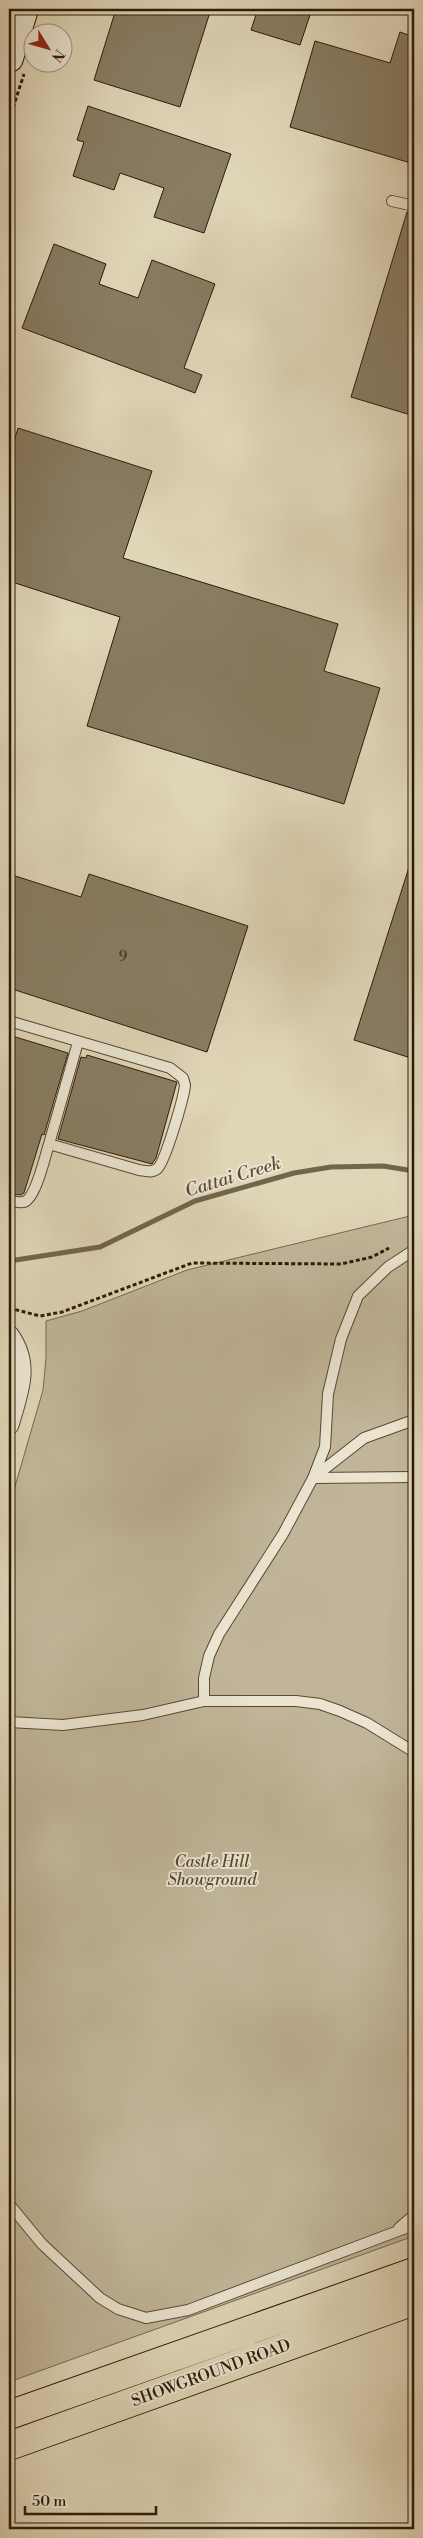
<svg xmlns="http://www.w3.org/2000/svg" width="423" height="2538" font-family="'Libre Bodoni',serif">
<style>
.green{fill:#c0b599;stroke:#756850}
.lines{fill:none;stroke-linecap:round;stroke-linejoin:round}
.stream{stroke:#71654e;stroke-width:5}
.building{fill:#887c63;stroke:#2a1b08}
.service-casing{stroke:#574a34;stroke-width:12}
.minor-casing{stroke:#574a34;stroke-width:21}
.secondary-casing{stroke:#2a1b08;stroke-width:30}
.primary-casing{stroke:#2a1b08;stroke-width:30}
.path{stroke:#2a1b08;stroke-width:3;stroke-dasharray:4 2.5;stroke-linecap:butt}
.service{stroke:#eae4d0;stroke-width:10}
.minor{stroke:#eae4d0;stroke-width:19}
.secondary{stroke:#eae4d0;stroke-width:28}
.primary{stroke:#dfd5b7;stroke-width:28}
.labels{text-anchor:middle;dominant-baseline:central;stroke-width:4;stroke-linejoin:round;paint-order:stroke}
.number-label{font-size:14px;fill:#42331f}
.park-label{font-size:16px;font-style:italic;fill:#574934;stroke:#eae4d0}
.street-label{font-size:16px;fill:#2a1b08;stroke:#eae4d0}
.water-label{font-size:18px;font-style:italic;fill:#5a4c36;stroke:#eae4d0}
</style>
<rect width="100%" height="100%" fill="#dfd5b7"/>
<filter id="stains"><feTurbulence type="fractalNoise" baseFrequency=".004" numOctaves="4"/><feColorMatrix values="0 0 0 0 .2 0 0 0 0 .09 0 0 0 0 .02 0 0 0 .5 -.17"/></filter>
<radialGradient id="worn" r=".72"><stop offset=".6" stop-color="#630" stop-opacity="0"/><stop offset="1" stop-color="#630" stop-opacity=".3"/></radialGradient>
<path class="green" d="M 414,1215 L 414,2236 L 9,2382 L 9,1507 L 43,1390 L 46,1358 L 46,1321 L 82,1311 L 187,1270 Z"/>
<g class="lines">
<path class="stream" d="M 9,1261 L 100,1247 L 195,1201 L 294,1173 L 331,1167 L 383,1166 L 414,1171"/>
</g>
<path class="building" d="M 116,9 L 211,9 L 180,107 L 94,80 Z
M 258,9 L 312,9 L 300,45 L 251,30 Z
M 400,32 L 414,37 L 414,164 L 290,127 L 315,41 L 390,63 Z
M 88,106 L 231,154 L 204,233 L 154,217 L 164,188 L 120,173 L 114,190 L 73,176 L 84,142 L 77,140 Z
M 407,212 L 414,213 L 414,416 L 351,397 Z
M 54,244 L 106,264 L 99,284 L 138,298 L 152,260 L 215,284 L 184,368 L 202,375 L 195,393 L 22,328 Z
M 18,428 L 152,471 L 123,558 L 338,624 L 324,671 L 380,688 L 344,804 L 87,726 L 120,617 L 9,581 L 9,447 L 12,448 Z
M 411,861 L 414,861 L 414,1059 L 354,1040 Z
M 9,874 L 81,897 L 89,874 L 248,926 L 207,1052 L 9,988 Z
M 9,1035 L 68,1053 L 44,1135 L 42,1134 L 24,1193 L 21,1195 L 9,1194 Z
M 87,1055 L 177,1082 L 156,1158 L 152,1164 L 58,1139 L 81,1057 L 86,1058 Z"/>
<g class="lines">
<defs>
<path id="service" d="M 392,201 L 414,206
M 9,1021 L 170,1068 L 183,1078 L 185,1085 C 184,1097 165,1163 157,1169 C 152,1173 145,1171 139,1170 L 49,1144 C 45,1156 36,1198 24,1202 C 20,1203 13,1201 9,1201
M 49,1144 L 78,1042
M 414,1250 L 388,1267 L 358,1296 L 341,1339 L 328,1394 L 325,1447 L 313,1478 L 414,1477
M 204,1701 L 204,1678 L 209,1656 L 219,1634 L 283,1534 L 313,1478 L 364,1438 L 414,1420
M 9,1722 L 63,1725 L 143,1715 L 204,1701 L 296,1701 L 320,1704 L 340,1711 L 367,1723 L 414,1752
M 9,2204 L 42,2244 L 100,2298 L 118,2309 L 146,2318 L 188,2310 L 414,2225
M 399,2228 L 414,2215"/>
<path id="minor" d="M 9,1335 C 31,1365 18,1393 9,1425"/>
<path id="secondary" d="M 9,58 L 24,9"/>
<path id="primary" d="M 9,2415 L 414,2272
M 9,2446 L 414,2301"/>
</defs>
<use href="#service" class="service-casing"/>
<use href="#minor" class="minor-casing"/>
<use href="#secondary" class="secondary-casing"/>
<use href="#primary" class="primary-casing"/>
<path class="path" d="M 9,120 L 24,74
M 9,1308 L 40,1316 L 62,1312 L 192,1263 L 341,1264 L 372,1257 L 389,1248"/>
<use href="#service" class="service"/>
<use href="#minor" class="minor"/>
<use href="#secondary" class="secondary"/>
<use href="#primary" class="primary"/>
</g>
<g class="labels">
<g class="number-label">
<text x="123" y="957">9</text>
</g>
<g class="park-label">
<text x="212" y="1862">Castle Hill<tspan x="212" dy="18">Showground</tspan></text>
</g>
<g class="street-label">
<text transform="translate(211 2373) rotate(-20)">SHOWGROUND ROAD</text>
</g>
<g class="water-label">
<text transform="translate(233 1177) rotate(-17)">Cattai Creek</text>
</g>
</g>
<rect width="423" height="2538" fill="none" stroke="#dfd5b7" stroke-width="30"/>
<rect x="10" y="10" width="403" height="2518" fill="none" stroke="#2a1b08" stroke-width="2.5"/>
<rect x="15" y="15" width="393" height="2508" fill="none" stroke="#2a1b08"/>
<g transform="translate(48 48) rotate(127)"><circle r="24" fill="#eae4d0" stroke="#9d9480"/>
<path d="M0-4L9 19L0 12L-9 19Z" fill="#8f2418"/>
<text y="-8" font-size="14" font-weight="bold" text-anchor="middle" fill="#2a1b08">N</text>
</g>
<path d="M25 2506v8h131v-8" fill="none" stroke="#2a1b08" stroke-width="2.5"/>
<text x="32" y="2506" font-size="15" fill="#2a1b08" stroke="#eae4d0" stroke-width="4" paint-order="stroke">50 m</text>
<rect width="100%" height="100%" filter="url(#stains)"/>
<rect width="100%" height="100%" fill="url(#worn)"/>
</svg>
